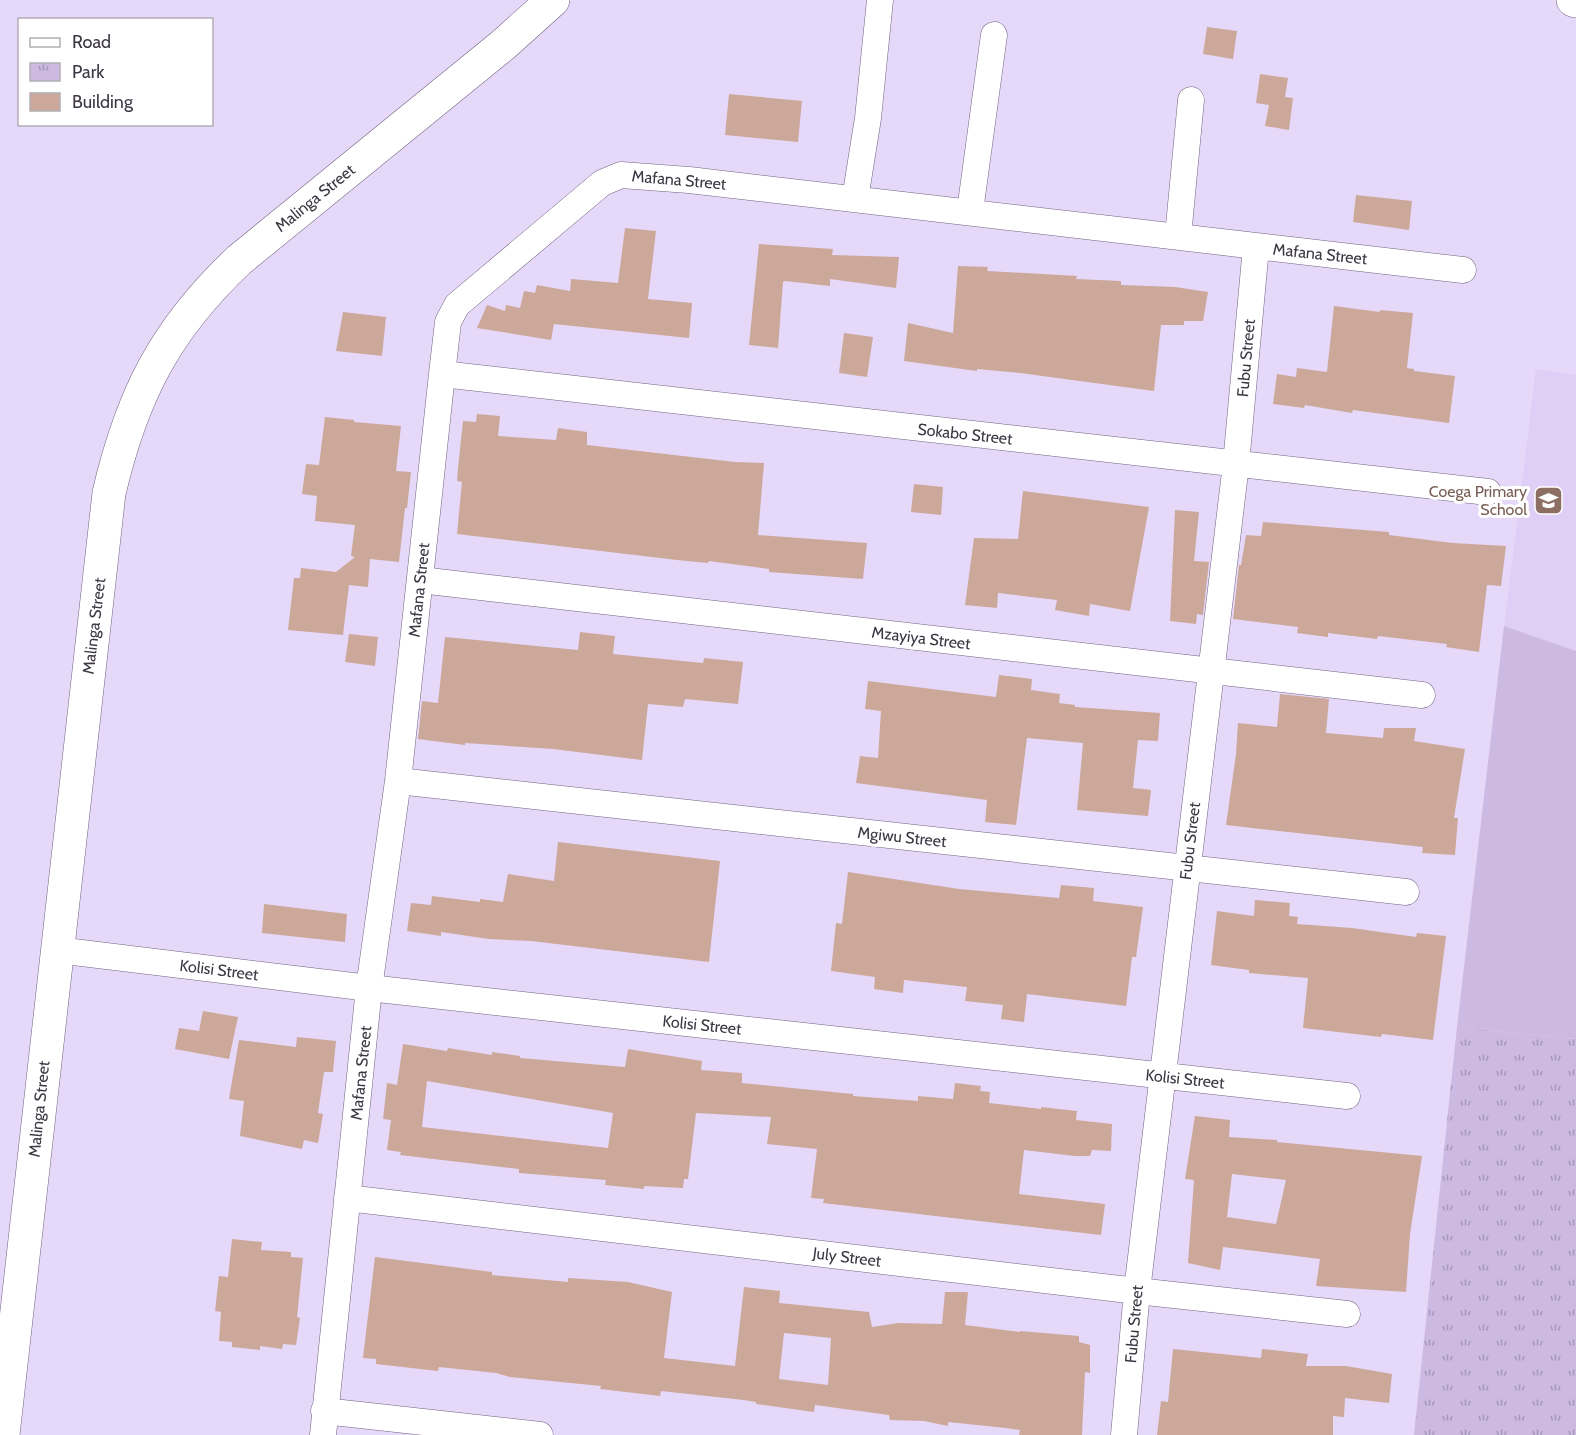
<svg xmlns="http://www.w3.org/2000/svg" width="1576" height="1435" font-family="Cabin,sans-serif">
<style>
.built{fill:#dfcef5}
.park{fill:url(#park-tufts)}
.pitch{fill:#ccbae2}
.building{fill:#cca89b;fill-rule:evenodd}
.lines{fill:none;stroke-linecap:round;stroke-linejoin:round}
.street-casing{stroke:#716480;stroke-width:27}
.secondary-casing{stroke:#716480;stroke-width:34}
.street{stroke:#fff;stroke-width:26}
.secondary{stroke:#fff;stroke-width:33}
.labels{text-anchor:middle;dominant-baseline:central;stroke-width:6;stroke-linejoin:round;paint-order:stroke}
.street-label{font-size:16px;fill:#3c3743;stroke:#fff}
.education-label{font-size:16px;fill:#785e54;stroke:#fff;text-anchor:end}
</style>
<defs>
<pattern id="park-tufts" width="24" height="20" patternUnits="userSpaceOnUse" patternTransform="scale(1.5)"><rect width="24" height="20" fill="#ccbae2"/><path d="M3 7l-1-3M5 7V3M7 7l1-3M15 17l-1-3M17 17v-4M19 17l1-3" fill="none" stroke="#a798b9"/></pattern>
</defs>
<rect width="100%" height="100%" fill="#e6d8f8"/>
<path class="built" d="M 1536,369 L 1576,375 L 1576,651 L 1504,626 Z"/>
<path class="park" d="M 1457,1027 L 1576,1039 L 1576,1435 L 1414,1435 Z"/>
<path class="pitch" d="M 1504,626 L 1576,651 L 1576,1039 L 1457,1027 Z"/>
<path class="building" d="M 1207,27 L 1237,31 L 1233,59 L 1203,54 Z
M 1260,74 L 1288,78 L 1285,97 L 1293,98 L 1289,130 L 1265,126 L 1269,105 L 1256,103 Z
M 729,94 L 802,101 L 798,142 L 725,135 Z
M 1356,195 L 1412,201 L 1409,230 L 1353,222 Z
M 625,228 L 656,231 L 648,299 L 692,303 L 689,338 L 554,324 L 551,340 L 477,328 L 487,305 L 505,311 L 506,305 L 520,308 L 524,291 L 535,293 L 537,285 L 570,291 L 571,279 L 618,283 Z
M 759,244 L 833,249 L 832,255 L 899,257 L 896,288 L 830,279 L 830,286 L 785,281 L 783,282 L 778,348 L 749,345 Z
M 958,266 L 988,267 L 987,271 L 1077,276 L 1076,279 L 1121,281 L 1121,285 L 1175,287 L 1208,292 L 1203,321 L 1184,321 L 1184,325 L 1161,325 L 1154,391 L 1020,373 L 977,369 L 977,371 L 904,361 L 908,323 L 953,333 Z
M 1334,306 L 1380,312 L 1380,310 L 1413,313 L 1407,368 L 1414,369 L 1414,371 L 1455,376 L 1449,423 L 1353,410 L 1352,413 L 1305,405 L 1304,408 L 1273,404 L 1277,374 L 1296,377 L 1297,368 L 1327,372 Z
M 343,312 L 386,317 L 382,356 L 336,351 Z
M 844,333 L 873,337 L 867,377 L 839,373 Z
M 477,414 L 500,416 L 498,436 L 556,440 L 558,428 L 587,432 L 587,445 L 735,462 L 764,463 L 758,535 L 867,543 L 863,579 L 769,572 L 769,569 L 709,561 L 708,563 L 677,560 L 457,534 L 462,482 L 457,481 L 458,468 L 463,421 L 476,422 Z
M 325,417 L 354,420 L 354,422 L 401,426 L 396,471 L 411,472 L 407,508 L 405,508 L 399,562 L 370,559 L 368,587 L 349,585 L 343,635 L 288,630 L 294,578 L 300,578 L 301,568 L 336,572 L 355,557 L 351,556 L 355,525 L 315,521 L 317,496 L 302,494 L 306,464 L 319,465 Z
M 914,484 L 943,487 L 941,515 L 911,512 Z
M 1023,491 L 1149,507 L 1130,611 L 1090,604 L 1089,616 L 1055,610 L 1057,600 L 998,593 L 997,608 L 965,605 L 974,538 L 1018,539 Z
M 1175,510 L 1199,512 L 1194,561 L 1209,562 L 1203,615 L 1197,614 L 1196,624 L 1170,621 Z
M 1263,522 L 1389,532 L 1389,535 L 1453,543 L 1506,546 L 1501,586 L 1487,585 L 1479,652 L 1446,647 L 1447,644 L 1378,636 L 1377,639 L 1328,633 L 1328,637 L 1297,633 L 1298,627 L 1233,619 L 1239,565 L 1241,565 L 1246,535 L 1261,536 Z
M 580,632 L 615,636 L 613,654 L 703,663 L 704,658 L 743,662 L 738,704 L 685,699 L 683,707 L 648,704 L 642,760 L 553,749 L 465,743 L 465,745 L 418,739 L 422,701 L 438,703 L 445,637 L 578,650 Z
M 349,634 L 378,637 L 375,666 L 345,662 Z
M 999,675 L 1032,679 L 1031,690 L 1060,694 L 1059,703 L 1075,705 L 1075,707 L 1160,713 L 1158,741 L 1138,740 L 1133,788 L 1151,790 L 1148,816 L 1077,810 L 1083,743 L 1027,738 L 1016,825 L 985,822 L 987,800 L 856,783 L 860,756 L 878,758 L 881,711 L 865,709 L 868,681 L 996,697 Z
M 1280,694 L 1329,699 L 1326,733 L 1383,738 L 1384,728 L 1416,728 L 1414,741 L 1465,749 L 1454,818 L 1458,818 L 1455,855 L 1422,853 L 1423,847 L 1226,825 L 1236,754 L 1238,723 L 1277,727 Z
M 558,842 L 720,861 L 709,962 L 531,941 L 489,939 L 441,932 L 441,936 L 407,931 L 411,903 L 431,905 L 432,896 L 480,902 L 480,899 L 503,902 L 508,874 L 554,881 Z
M 848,872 L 959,889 L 1059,898 L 1061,885 L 1094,888 L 1093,901 L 1143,907 L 1136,957 L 1132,957 L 1126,1006 L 1027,994 L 1024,1022 L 1001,1019 L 1003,1005 L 965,1001 L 967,987 L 904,980 L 903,993 L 874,989 L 875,977 L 831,971 L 836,923 L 842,924 Z
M 1255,900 L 1290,903 L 1289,916 L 1298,917 L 1297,924 L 1352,928 L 1416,937 L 1417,933 L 1446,936 L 1433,1040 L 1382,1034 L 1381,1037 L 1303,1028 L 1308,978 L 1249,973 L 1249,970 L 1211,965 L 1217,911 L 1254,916 Z
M 264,904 L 347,914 L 345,942 L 262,933 Z
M 203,1011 L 238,1017 L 229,1059 L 175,1049 L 179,1028 L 199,1031 Z
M 297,1037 L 336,1041 L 333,1072 L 324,1072 L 318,1113 L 323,1114 L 318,1143 L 304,1140 L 302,1149 L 240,1136 L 244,1101 L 229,1099 L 239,1040 L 296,1047 Z
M 403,1044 L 447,1051 L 448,1048 L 492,1055 L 492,1052 L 520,1056 L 520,1058 L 625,1067 L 628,1049 L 702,1061 L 701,1070 L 742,1073 L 742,1083 L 853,1094 L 853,1096 L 918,1101 L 918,1096 L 953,1099 L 955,1083 L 981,1086 L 980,1091 L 990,1092 L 989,1103 L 1041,1109 L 1041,1107 L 1077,1111 L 1076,1120 L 1112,1124 L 1111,1151 L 1092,1150 L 1090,1156 L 1075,1156 L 1024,1150 L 1019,1194 L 1105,1204 L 1101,1235 L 823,1203 L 824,1199 L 811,1198 L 817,1149 L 767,1144 L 771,1117 L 696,1113 L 688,1179 L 684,1179 L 683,1188 L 644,1186 L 644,1189 L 605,1185 L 606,1180 L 519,1173 L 519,1169 L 400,1155 L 401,1152 L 387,1150 L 391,1120 L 383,1119 L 387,1083 L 397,1085 ZM 427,1081 L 613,1113 L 608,1148 L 422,1127 Z
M 1195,1116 L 1230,1120 L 1229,1137 L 1277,1140 L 1277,1142 L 1422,1156 L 1410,1234 L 1406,1292 L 1316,1286 L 1320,1259 L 1223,1247 L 1220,1270 L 1188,1263 L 1194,1180 L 1185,1179 ZM 1232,1174 L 1286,1180 L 1276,1224 L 1227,1217 Z
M 232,1239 L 262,1242 L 261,1250 L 291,1252 L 291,1257 L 303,1258 L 297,1317 L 300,1318 L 296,1345 L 283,1344 L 282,1349 L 260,1346 L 260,1350 L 232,1347 L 232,1342 L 219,1341 L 221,1312 L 215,1311 L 219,1276 L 228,1277 Z
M 375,1257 L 492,1272 L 492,1275 L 568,1282 L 568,1278 L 628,1282 L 672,1292 L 664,1358 L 735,1366 L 744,1287 L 780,1291 L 779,1303 L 869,1312 L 872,1327 L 898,1323 L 942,1324 L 945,1292 L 968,1292 L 965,1325 L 1020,1332 L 1020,1331 L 1079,1336 L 1079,1342 L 1090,1345 L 1090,1373 L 1085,1372 L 1082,1435 L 1019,1435 L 1020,1430 L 1006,1428 L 948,1422 L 948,1426 L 924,1421 L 890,1420 L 889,1415 L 815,1405 L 814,1412 L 756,1404 L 756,1402 L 744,1400 L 661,1391 L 660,1396 L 600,1389 L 601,1386 L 510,1377 L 496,1373 L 439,1367 L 438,1371 L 376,1364 L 376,1359 L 363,1358 ZM 784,1333 L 831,1338 L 828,1385 L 779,1379 Z
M 1173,1349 L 1261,1358 L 1262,1349 L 1308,1354 L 1306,1366 L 1346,1366 L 1392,1374 L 1389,1403 L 1345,1398 L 1344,1417 L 1333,1416 L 1333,1435 L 1157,1435 L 1161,1401 L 1168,1402 Z"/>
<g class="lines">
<defs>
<path id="street" d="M 855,199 L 868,118 L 880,0
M 970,211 L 994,35
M 1178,236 L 1191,100
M 442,374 L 1488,492
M 420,580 L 1422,695
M 398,781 L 1406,892
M 57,950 L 369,988 L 1347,1096
M 347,1198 L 1137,1291 L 1347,1314
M 324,1411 L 540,1435
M 323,1435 L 369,988 L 398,781 L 442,374 L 448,322 L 457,305 L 602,183 L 621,175 L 689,180 L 1463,270
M 1124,1435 L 1137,1291 L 1236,464 L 1256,247"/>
<path id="secondary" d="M 1573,0 L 1576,1
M 3,1435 L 109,493 C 132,395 165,330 239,260 L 503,45 L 553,0"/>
</defs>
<use href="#street" class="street-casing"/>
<use href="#secondary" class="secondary-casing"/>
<use href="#street" class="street"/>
<use href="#secondary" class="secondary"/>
</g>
<defs>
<symbol id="school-square" viewBox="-11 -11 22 22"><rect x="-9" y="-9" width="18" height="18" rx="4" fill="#8d6e63" stroke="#fff"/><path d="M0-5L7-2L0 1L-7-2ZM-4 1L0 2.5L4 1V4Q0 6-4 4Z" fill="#fff"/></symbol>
</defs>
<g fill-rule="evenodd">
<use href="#school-square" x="1532" y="484" width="33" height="33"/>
</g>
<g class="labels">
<g class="street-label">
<text transform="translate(679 180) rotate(5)">Mafana Street</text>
<text transform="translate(315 198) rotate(-39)">Malinga Street</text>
<text transform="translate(1320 254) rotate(6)">Mafana Street</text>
<text transform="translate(1246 358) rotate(-85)">Fubu Street</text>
<text transform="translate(965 434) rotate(6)">Sokabo Street</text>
<text transform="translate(419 590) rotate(-84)">Mafana Street</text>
<text transform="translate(94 626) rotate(-83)">Malinga Street</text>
<text transform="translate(921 638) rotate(7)">Mzayiya Street</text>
<text transform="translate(902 837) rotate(6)">Mgiwu Street</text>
<text transform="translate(1190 841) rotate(-83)">Fubu Street</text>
<text transform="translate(219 970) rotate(7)">Kolisi Street</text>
<text transform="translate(702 1025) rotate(6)">Kolisi Street</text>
<text transform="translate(361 1073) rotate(-84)">Mafana Street</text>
<text transform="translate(1185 1079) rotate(6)">Kolisi Street</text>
<text transform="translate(39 1109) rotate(-84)">Malinga Street</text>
<text transform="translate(847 1257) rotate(7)">July Street</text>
<text transform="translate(1134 1324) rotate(-85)">Fubu Street</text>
</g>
<g class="education-label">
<text x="1527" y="491">Coega Primary<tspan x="1527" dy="18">School</tspan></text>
</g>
</g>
<rect x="18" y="18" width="195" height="108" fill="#ffffff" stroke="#b1afb4" stroke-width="1.5"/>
<rect x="30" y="38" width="30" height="9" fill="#ffffff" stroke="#b1afb4" stroke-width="1.5"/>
<text x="72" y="48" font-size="18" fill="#3c3743">Road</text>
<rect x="30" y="63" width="30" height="18" fill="url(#park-tufts)" stroke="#b1afb4" stroke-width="1.5"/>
<text x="72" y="78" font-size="18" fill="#3c3743">Park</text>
<rect x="30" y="93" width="30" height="18" fill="#cca89b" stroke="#b1afb4" stroke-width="1.5"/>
<text x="72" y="108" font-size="18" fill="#3c3743">Building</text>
</svg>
